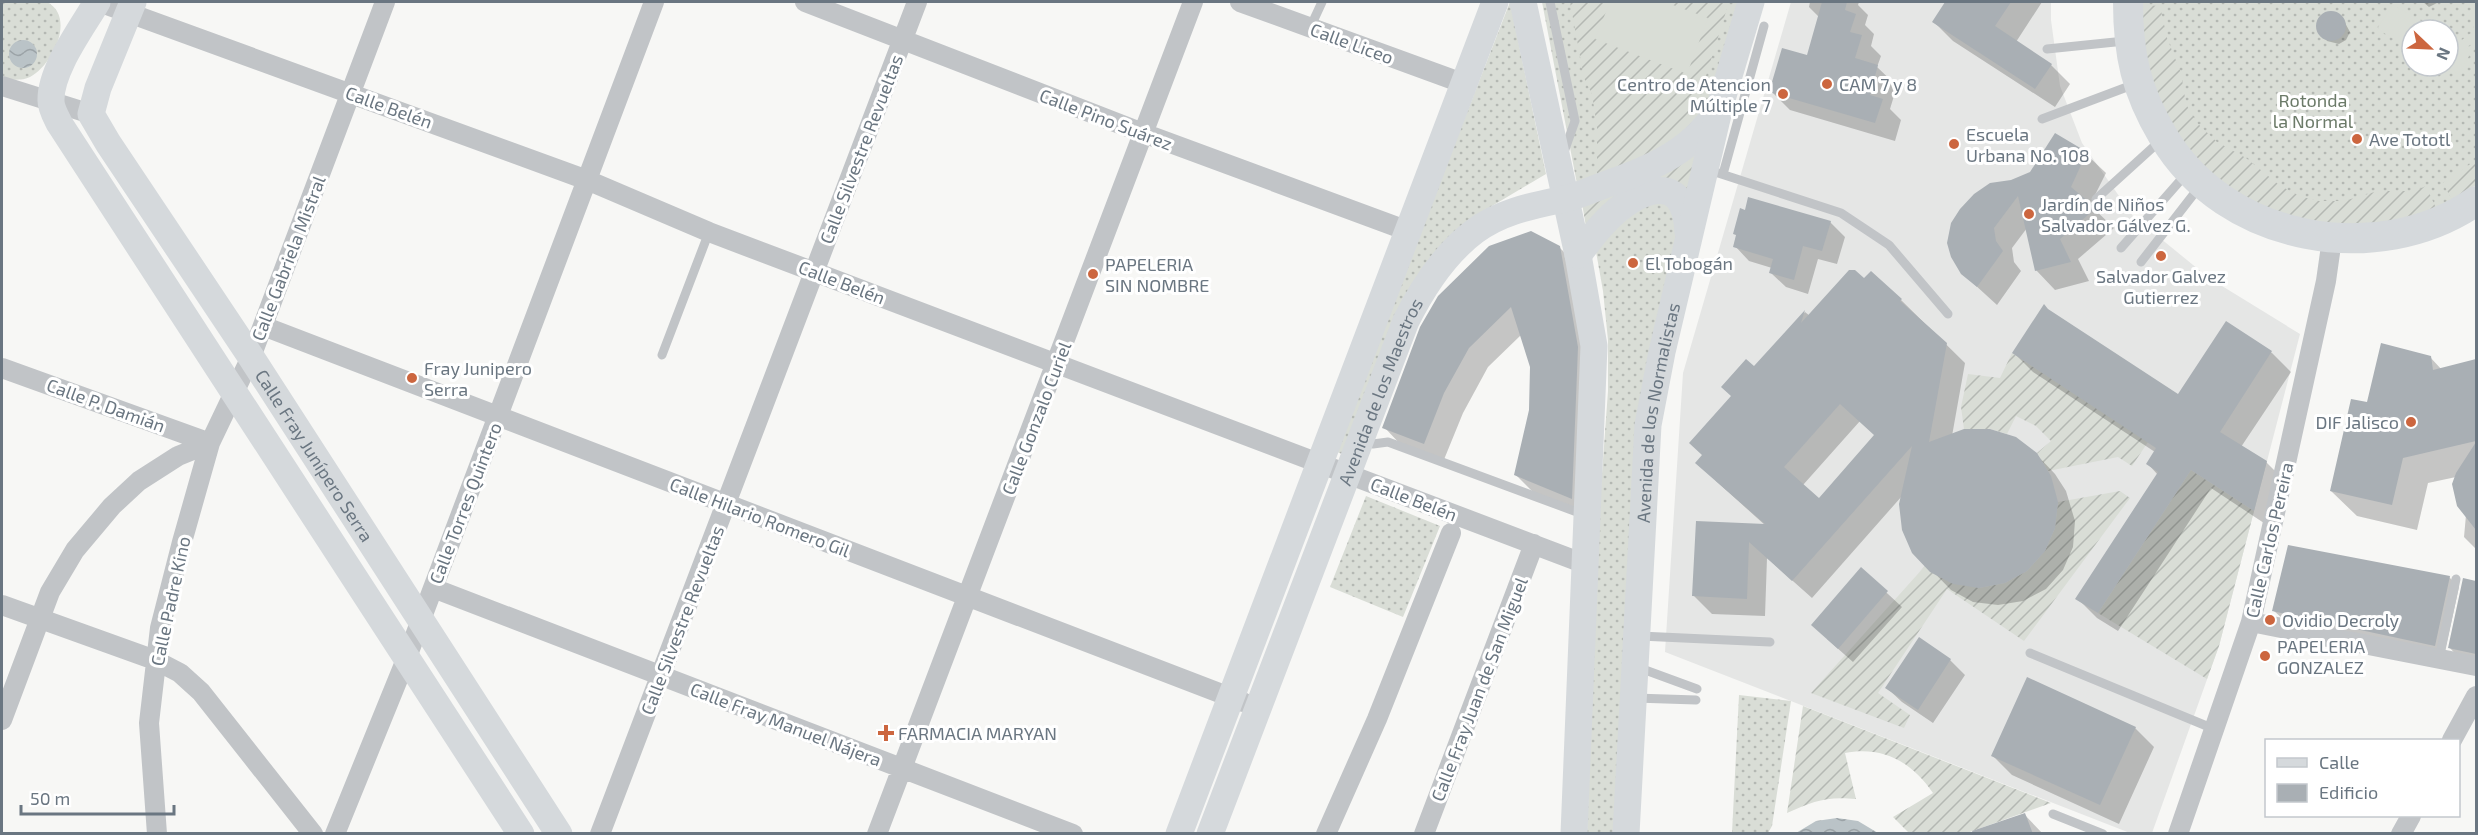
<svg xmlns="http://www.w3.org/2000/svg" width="2478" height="835" font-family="'Exo 2',sans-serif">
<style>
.built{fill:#e5e6e5}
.grass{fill:url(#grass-dots);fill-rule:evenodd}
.garden{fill:url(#garden-furrows)}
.pitch{fill:#d9ddd6}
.water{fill:url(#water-waves)}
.shadow{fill:#0003;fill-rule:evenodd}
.building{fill:#a9afb4;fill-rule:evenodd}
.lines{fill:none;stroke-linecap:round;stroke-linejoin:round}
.lane{stroke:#c1c4c7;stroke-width:9}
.street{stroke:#c1c4c7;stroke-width:20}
.secondary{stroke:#d5d9dc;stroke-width:27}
.primary{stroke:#d5d9dc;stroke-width:30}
.poi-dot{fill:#cc663f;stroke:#fff;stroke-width:2}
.labels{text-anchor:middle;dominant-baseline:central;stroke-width:6;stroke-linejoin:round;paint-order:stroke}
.street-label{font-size:18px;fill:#6a7681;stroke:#fff}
.poi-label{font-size:18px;fill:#6a7681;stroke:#fff;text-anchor:start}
.park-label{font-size:18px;fill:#6b7a68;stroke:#fff}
</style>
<defs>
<pattern id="grass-dots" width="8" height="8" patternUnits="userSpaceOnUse" patternTransform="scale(1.5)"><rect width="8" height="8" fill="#d9ddd6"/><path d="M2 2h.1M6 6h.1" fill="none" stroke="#b4b8b3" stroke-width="1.8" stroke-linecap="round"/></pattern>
<pattern id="garden-furrows" width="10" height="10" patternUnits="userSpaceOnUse" patternTransform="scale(1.5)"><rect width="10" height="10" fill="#d9ddd6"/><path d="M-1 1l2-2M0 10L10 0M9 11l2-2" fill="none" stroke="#b4b8b3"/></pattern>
<pattern id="water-waves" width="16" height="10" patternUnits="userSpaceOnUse" patternTransform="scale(1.5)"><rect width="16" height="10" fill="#bac3c7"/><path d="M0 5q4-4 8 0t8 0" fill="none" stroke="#9ba3a7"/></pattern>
</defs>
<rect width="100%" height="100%" fill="#f7f7f5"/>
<path class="built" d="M 1791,2 L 2051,2 L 2051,20 L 2060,86 L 2082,143 L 2133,216 L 2209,278 L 2300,334 L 2219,646 L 2152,833 L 2130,833 L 1665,652 L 1683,373 Z"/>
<path class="grass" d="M 2,2 L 47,2 C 76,17 53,65 30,77 C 22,81 9,80 2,78 Z
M 1510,2 L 1546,174 L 1492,206 L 1452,239 L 1344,455 L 1335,451 Z
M 1542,2 L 1739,2 L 1706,108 L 1698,127 L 1578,189 Z
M 2141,2 L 2476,2 L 2476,185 L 2444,204 L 2387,224 L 2207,171 ZM 2412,30 L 2448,30 L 2448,66 L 2412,66 Z
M 1651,199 L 1679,208 L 1617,833 L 1587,834 L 1599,515 L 1608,391 L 1608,340 L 1603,291 L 1595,246 Z
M 1366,496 L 1440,526 L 1403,617 L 1330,587 Z
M 1739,695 L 1791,701 L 1772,826 L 1768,833 L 1732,833 Z"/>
<path class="garden" d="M 1570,2 L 1729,2 L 1691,124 L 1656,151 L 1597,176 L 1597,127 L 1592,94 L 1584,78 Z
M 2141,5 L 2160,6 L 2167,38 L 2181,73 L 2186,104 L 2196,122 L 2217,142 L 2246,158 L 2278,184 L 2298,196 L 2319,201 L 2344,201 L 2378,191 L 2415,191 L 2426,186 L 2436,208 C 2420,213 2404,220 2388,224 C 2379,226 2370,225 2361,225 C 2271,230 2186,175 2154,91 C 2143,63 2142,34 2141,5 Z
M 1696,147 L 1690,199 L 1653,184 L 1667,167 Z
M 2476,160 L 2476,185 L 2452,200 L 2443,183 Z
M 1628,185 L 1587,233 L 1582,203 Z
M 2012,353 L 2148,442 L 2132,466 L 2118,457 L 2048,471 L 2037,453 L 2051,441 L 2036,426 L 2016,416 L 2007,434 L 1990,429 L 1964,429 L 1961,407 L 1968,374 L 2000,378 Z
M 2191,470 L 2254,511 L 2219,646 L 2207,679 L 2098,613 Z
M 2120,491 L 2130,498 L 2024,641 L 1947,589 L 1878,693 L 1910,715 L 1904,728 L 1811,693 L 1925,566 L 1979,588 L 2005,583 L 2027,571 L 2045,551 L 2055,528 L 2058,502 Z
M 1803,706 L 2051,803 L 1967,833 L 1909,833 L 1893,817 L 1933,793 C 1912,762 1883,746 1845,753 L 1856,799 C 1827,796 1813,801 1787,813 Z"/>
<path class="pitch" d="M 1610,2 L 1665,2 L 1708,18 L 1687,74 L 1595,39 Z
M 2471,2 L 2476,2 L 2476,47 L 2475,42 L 2467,47 L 2469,56 L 2461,71 L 2451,73 L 2439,66 L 2448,66 L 2448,36 L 2459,42 L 2474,31 Z
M 2392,6 L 2397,7 L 2437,30 L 2412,30 L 2412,50 L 2379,30 L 2378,27 Z"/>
<path class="water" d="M9 54a14 14 0 1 1 28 0a14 14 0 1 1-28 0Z
M 1837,818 L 1858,821 L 1878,833 L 1796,833 L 1816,821 Z"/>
<path class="shadow" d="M 1810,2 L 1859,2 L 1858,5 L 1868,15 L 1865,25 L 1874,34 L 1871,46 L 1881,56 L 1877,67 L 1897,86 L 1890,109 L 1901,120 L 1895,141 L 1790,110 L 1771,91 L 1808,57 L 1819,17 L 1809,7 Z
M 1947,2 L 2042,2 L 2016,42 L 2051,65 L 2070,84 L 2055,107 L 1953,41 L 1934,22 Z
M 2423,2 L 2439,2 L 2429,7 Z
M 2331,13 L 2344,21 L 2350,32 L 2346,40 L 2339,44 L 2327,41 L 2318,28 L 2320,19 Z
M 2056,135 L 2086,154 L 2106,173 L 2090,205 L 2114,228 L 2078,259 L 2089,281 L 2055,290 L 2036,270 L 2027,228 L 2012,248 L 2014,262 L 2021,271 L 1997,305 L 1962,273 L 2011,181 L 2031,174 Z
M 1830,222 L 1845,237 L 1837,264 L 1818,259 L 1808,294 L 1786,287 L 1771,273 L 1772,268 L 1749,261 L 1735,246 Z
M 1559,247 L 1579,267 L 1591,517 L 1535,494 L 1516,475 L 1531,410 L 1531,367 L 1521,335 L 1488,367 L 1463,413 L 1443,462 L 1403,447 L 1384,427 Z
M 1864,280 L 1901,300 L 1965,363 L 1952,436 L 2036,454 L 2055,474 L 2066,491 L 2075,521 L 2073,547 L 2063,570 L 2046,589 L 2023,601 L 1998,605 L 1973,602 L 1951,590 L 1914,552 L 1902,496 L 1812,598 L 1767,558 L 1765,616 L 1712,614 L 1694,596 L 1698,522 L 1766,526 L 1716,481 L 1704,455 L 1732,397 L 1754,368 L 1805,312 L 1810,316 ZM 1860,421 L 1876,436 L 1819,500 L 1803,485 Z
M 2051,313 L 2178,396 L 2226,323 L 2272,353 L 2291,372 L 2241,447 L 2266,462 L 2286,482 L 2273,529 L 2211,488 L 2118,631 L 2097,618 L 2077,598 L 2158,475 L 2148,464 L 2155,452 L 2033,372 L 2014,353 Z
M 2430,357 L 2442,370 L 2476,361 L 2476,549 L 2464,537 L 2466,515 L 2456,477 L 2428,483 L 2417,530 L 2357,516 L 2331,491 L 2368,404 Z
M 1861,569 L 1902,607 L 1853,662 L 1827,639 Z
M 2449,577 L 2459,587 L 2444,655 L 2284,620 L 2274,611 Z
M 2464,580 L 2476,583 L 2476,661 L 2459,658 L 2450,648 Z
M 1920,639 L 1950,660 L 1965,675 L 1933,723 L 1902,702 L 1887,688 Z
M 2135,728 L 2154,747 L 2119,824 L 2012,775 L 1993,756 Z
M 2024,814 L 2043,834 L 1971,834 Z"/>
<path class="building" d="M 1822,2 L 1847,2 L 1845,10 L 1856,14 L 1850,32 L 1862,35 L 1855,58 L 1878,65 L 1870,95 L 1883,99 L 1875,123 L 1769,92 L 1782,48 L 1807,55 Z
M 1945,2 L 2011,2 L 1995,26 L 2052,64 L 2035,89 L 1932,22 Z
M2316 26a15 15 0 1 1 30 0a15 15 0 1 1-30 0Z
M 2055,133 L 2087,152 L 2071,187 L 2096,208 L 2060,239 L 2071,262 L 2035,271 L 2018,196 L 1994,228 L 1996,241 L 2003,251 L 1977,287 L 1961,274 L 1951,257 L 1947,243 L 1951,223 L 1960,209 L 1974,194 L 1990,183 L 2011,180 L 2030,172 Z
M 1748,197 L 1831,221 L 1822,251 L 1803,246 L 1794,280 L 1769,273 L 1773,259 L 1733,247 L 1736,235 L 1733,234 L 1740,208 L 1745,210 Z
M 1531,231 L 1560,246 L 1578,347 L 1572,499 L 1514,475 L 1529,410 L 1530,367 L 1511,307 L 1469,348 L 1444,393 L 1424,444 L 1382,428 L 1420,327 L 1438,296 L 1489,246 Z
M 1849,270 L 1855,270 L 1864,278 L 1871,271 L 1902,299 L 1900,301 L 1947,343 L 1929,442 L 1964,429 L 1990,429 L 2016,437 L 2037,453 L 2051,476 L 2058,502 L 2055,528 L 2045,551 L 2027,571 L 2005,583 L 1979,588 L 1953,584 L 1930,572 L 1912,553 L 1902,530 L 1899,504 L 1912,446 L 1792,581 L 1749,542 L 1747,599 L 1692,596 L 1696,521 L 1765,524 L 1695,463 L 1702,455 L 1689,443 L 1731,396 L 1721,387 L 1746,359 L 1754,366 L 1805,310 L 1801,323 ZM 1840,404 L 1874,435 L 1819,498 L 1784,467 Z
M 2044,304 L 2048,309 L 2178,394 L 2226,321 L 2272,351 L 2220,432 L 2267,461 L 2254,511 L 2191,470 L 2098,613 L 2075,599 L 2158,472 L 2146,464 L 2156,448 L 2012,353 Z
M 2381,343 L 2431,356 L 2433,370 L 2476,359 L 2476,441 L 2403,458 L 2392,505 L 2330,491 L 2351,399 L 2367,402 Z
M 2476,442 L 2476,530 L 2457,506 L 2452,484 L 2456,473 Z
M 2288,545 L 2450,576 L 2435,646 L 2272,611 Z
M 1861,567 L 1888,591 L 1838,649 L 1811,625 Z
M 2463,578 L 2476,581 L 2476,654 L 2448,648 Z
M 1919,637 L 1951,659 L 1918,710 L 1885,688 Z
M 2027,677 L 2136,727 L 2100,805 L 1991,756 Z
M 2025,813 L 2033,834 L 1973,834 L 1972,831 Z"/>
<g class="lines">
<path class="lane" d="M 1550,2 L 1575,121 L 1564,152
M 1310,28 L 1322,2
M 2047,49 L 2125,41
M 2042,119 L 2135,84
M 1709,170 L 1841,213 L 1889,245 L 1948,314
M 1723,174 L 1764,26
M 2096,199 L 2161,140
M 2121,248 L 2186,174
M 2141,262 L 2200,186
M 662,355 L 709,232
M 1364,441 L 1373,444 L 1388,442 L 1585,515
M 1640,636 L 1770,642
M 2030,653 L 2214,729
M 2439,659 L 2456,579
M 1637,667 L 1697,689
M 1635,698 L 1696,700
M 2053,814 L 2103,834"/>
<path class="street" d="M 99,2 L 587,180 L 709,232 L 1585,564
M 805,2 L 1143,133 L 1408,231
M 1240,2 L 1465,84
M 2,86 L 91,114
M 263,326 L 1243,702
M 2,368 L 210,443
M 433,588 L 1073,834
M 2,605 L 155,660 L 180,673 L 201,692 L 313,834
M 2251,622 L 2476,666
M 2,720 L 50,592 L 75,550 L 112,506 L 139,481 L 178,456 L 210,443
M 2452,740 L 2476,696
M 157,834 L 149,723 L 160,628 L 182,542 L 210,443 L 251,357 L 385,2
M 335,834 L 407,657 L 654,2
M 600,834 L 917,2
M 877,834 L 1193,2
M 1326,834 L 1377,719 L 1451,533
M 1424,834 L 1534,544
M 2178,834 L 2251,622 L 2326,281 L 2332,239
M 2401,834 L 2411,816"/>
<g class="secondary">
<path d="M 97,2 C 82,28 50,70 51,101 C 51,108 56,117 59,123 L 521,834"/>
<path id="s1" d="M 133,2 L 98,88 L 91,114 L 108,143 L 251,357 L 559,834"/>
<path d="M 1523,2 L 1578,255 L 1594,346 L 1574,834"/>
<path d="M 1578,255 C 1587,244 1595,232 1605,222 C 1635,190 1685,167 1688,232"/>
<path d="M 1179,834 L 1495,2"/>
<path id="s2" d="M 1210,834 L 1406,321 C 1423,287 1444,254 1475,231 C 1502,211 1532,206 1564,199 C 1579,196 1593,189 1607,184 C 1653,168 1695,150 1720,106"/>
<path id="s3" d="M 1626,834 L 1648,425 L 1662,352 L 1720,106 L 1751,2"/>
</g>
<path class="primary" d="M 2128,2 C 2128,54 2136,91 2163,136 C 2225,242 2378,269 2476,201"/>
</g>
<g class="poi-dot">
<circle cx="1827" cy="84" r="6"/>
<circle cx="1783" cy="94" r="6"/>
<circle cx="2357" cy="139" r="6"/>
<circle cx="1954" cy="144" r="6"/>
<circle cx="2029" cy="214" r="6"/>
<circle cx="2161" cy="256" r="6"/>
<circle cx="1633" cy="263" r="6"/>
<circle cx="1093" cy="274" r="6"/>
<circle cx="412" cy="378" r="6"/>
<circle cx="2411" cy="422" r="6"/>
<circle cx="2270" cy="620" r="6"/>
<circle cx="2265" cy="656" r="6"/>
<path d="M883 724h6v6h6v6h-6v6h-6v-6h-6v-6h6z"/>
</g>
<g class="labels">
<g class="street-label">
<text transform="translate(1352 43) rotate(20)">Calle Liceo</text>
<text transform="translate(389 107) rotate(20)">Calle Belén</text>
<text transform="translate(1106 119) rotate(21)">Calle Pino Suárez</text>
<text transform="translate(861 149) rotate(-69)">Calle Silvestre Revueltas</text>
<text transform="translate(288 258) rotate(-69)">Calle Gabriela Mistral</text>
<text transform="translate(842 282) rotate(21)">Calle Belén</text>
<text stroke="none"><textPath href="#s2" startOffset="474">Avenida de los Maestros</textPath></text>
<text transform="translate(106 405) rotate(20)">Calle P. Damián</text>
<text stroke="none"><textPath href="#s3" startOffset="423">Avenida de los Normalistas</textPath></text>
<text transform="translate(1036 418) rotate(-69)">Calle Gonzalo Curiel</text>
<text stroke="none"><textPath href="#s1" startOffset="528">Calle Fray Junípero Serra</textPath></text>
<text transform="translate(1414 499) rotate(21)">Calle Belén</text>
<text transform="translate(465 503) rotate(-69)">Calle Torres Quintero</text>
<text transform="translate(760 517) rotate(21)">Calle Hilario Romero Gil</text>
<text transform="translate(2269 540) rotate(-77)">Calle Carlos Pereira</text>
<text transform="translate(170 601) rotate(-78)">Calle Padre Kino</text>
<text transform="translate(682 620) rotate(-69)">Calle Silvestre Revueltas</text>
<text transform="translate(1479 689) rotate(-69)">Calle Fray Juan de San Miguel</text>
<text transform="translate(786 724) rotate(21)">Calle Fray Manuel Nájera</text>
</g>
<g class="poi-label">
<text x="1771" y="84" text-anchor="end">Centro de Atencion<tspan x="1771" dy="21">Múltiple 7</tspan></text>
<text x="1839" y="84">CAM 7 y 8</text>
<text x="1966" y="134">Escuela<tspan x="1966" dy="21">Urbana No. 108</tspan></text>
<text x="2369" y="139">Ave Tototl</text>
<text x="2041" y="204">Jardín de Niños<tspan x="2041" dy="21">Salvador Gálvez G.</tspan></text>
<text x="1645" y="263">El Tobogán</text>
<text x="1105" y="264">PAPELERIA<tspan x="1105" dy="21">SIN NOMBRE</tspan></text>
<text x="2161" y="276" text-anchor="middle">Salvador Galvez<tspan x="2161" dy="21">Gutierrez</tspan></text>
<text x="424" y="368">Fray Junipero<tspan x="424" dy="21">Serra</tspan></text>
<text x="2399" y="422" text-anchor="end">DIF Jalisco</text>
<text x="2282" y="620">Ovidio Decroly</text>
<text x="2277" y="646">PAPELERIA<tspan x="2277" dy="21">GONZALEZ</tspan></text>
<text x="898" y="733">FARMACIA MARYAN</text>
</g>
<g class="park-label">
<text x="2313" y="100">Rotonda<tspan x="2313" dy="21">la Normal</tspan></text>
</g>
</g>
<rect width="2478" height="835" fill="none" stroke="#6a7681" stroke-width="6"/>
<rect x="2265" y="739" width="195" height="78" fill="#ffffff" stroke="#c3c8cd" stroke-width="1.5"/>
<rect x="2277" y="758" width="30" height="9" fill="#d5d9dc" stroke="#c3c8cd" stroke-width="1.5"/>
<text x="2319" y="769" font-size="18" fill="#6a7681">Calle</text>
<rect x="2277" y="784" width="30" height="18" fill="#a9afb4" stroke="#c3c8cd" stroke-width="1.5"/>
<text x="2319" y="799" font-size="18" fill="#6a7681">Edificio</text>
<g transform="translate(2430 48) rotate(113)"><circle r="28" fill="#ffffff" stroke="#c3c8cd" stroke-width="1.5"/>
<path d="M0-4.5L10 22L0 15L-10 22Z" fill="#cc663f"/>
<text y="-9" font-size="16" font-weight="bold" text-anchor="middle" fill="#6a7681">N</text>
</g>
<path d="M21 805v9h153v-9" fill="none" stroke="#6a7681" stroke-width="3"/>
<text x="30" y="805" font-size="18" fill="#6a7681" stroke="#ffffff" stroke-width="4.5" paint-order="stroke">50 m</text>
</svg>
